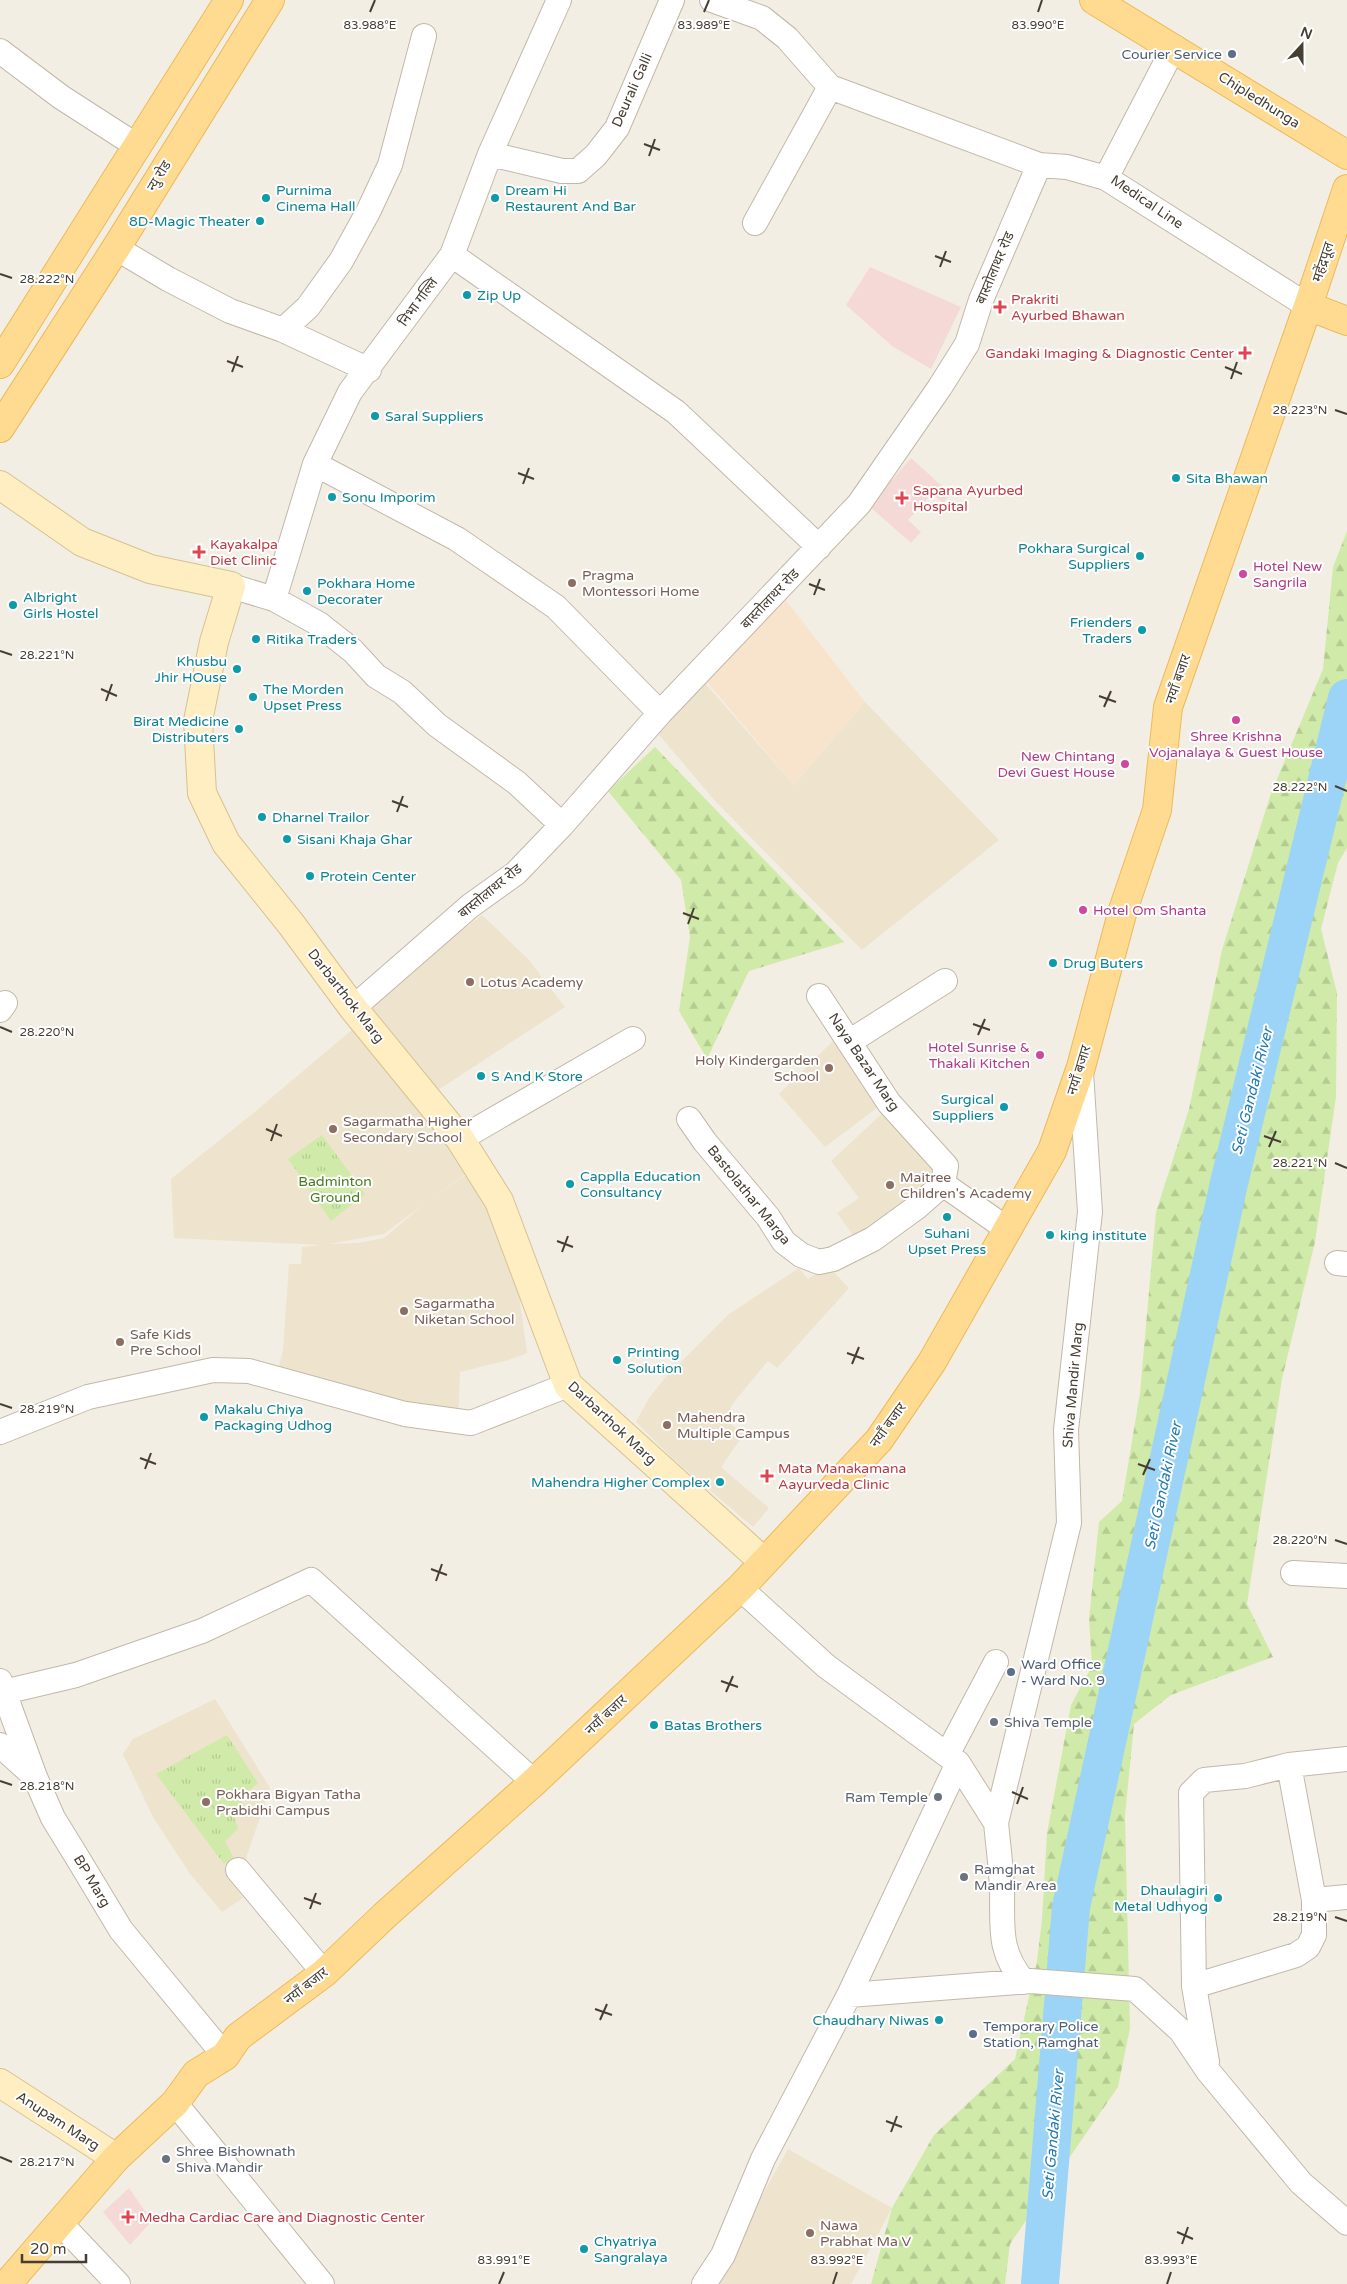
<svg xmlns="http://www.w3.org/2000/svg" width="1347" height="2284" font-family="'Varela Round','Noto Sans Devanagari',sans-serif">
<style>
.commercial{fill:#f8e4cd}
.education{fill:#eee3cc;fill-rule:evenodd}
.medical{fill:#f5d9d6}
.grass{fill:url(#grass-tufts)}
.forest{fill:url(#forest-firs)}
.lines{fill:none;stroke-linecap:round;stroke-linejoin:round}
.river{stroke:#9bd4f6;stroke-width:38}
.street-casing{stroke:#c2b8a9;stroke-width:26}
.secondary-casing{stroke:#d7c290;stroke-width:30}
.primary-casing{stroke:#edba59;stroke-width:30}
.street{stroke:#fff;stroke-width:24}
.secondary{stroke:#ffeec2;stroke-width:28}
.primary{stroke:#ffdb91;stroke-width:28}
.ticks{fill:none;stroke:#463e33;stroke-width:2}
.service-dot{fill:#5c6f8a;stroke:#fff;stroke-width:2}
.culture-dot{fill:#0f9aa8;stroke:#fff;stroke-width:2}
.health-dot{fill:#e0444e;stroke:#fff;stroke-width:2}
.hotel-dot{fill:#d1479c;stroke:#fff;stroke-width:2}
.education-dot{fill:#8d6e63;stroke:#fff;stroke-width:2}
.worship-dot{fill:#6b7280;stroke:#fff;stroke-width:2}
.labels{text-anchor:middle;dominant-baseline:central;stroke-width:4;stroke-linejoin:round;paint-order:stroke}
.service-label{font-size:14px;fill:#4e5e75;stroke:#fff;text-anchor:start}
.street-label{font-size:14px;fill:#463e33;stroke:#fff}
.culture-label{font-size:14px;fill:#0d838f;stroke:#fff;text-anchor:start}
.health-label{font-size:14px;fill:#be3a42;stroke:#fff;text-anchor:start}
.hotel-label{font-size:14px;fill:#b23c85;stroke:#fff;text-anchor:start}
.education-label{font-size:14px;fill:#785e54;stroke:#fff;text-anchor:start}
.park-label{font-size:14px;fill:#487c22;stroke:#fff}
.worship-label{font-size:14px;fill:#5b616d;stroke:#fff;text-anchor:start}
.water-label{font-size:15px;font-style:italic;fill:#247bb2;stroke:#fff}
.ticks-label{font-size:12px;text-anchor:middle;fill:#463e33;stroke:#fff;stroke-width:4;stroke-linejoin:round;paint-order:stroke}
</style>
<defs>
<pattern id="grass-tufts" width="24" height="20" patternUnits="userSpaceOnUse" patternTransform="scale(1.25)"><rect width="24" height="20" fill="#d0eba9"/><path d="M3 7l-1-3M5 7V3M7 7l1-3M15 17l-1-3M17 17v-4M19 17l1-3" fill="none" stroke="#b4cb92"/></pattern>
<pattern id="forest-firs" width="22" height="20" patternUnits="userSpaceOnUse" patternTransform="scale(1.25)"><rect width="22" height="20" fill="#d0eba9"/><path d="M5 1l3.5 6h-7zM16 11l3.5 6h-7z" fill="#b4cb92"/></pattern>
</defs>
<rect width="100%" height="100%" fill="#f3eee4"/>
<path class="commercial" d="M 785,599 L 865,702 L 794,785 L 706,681 Z"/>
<path class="education" d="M 704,682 L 794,785 L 865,702 L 999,840 L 862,950 L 716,802 L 654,729 Z
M 482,915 L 528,959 L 565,1007 L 432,1094 L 364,1005 Z
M 353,1029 L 448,1146 L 466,1174 L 425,1203 L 466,1175 L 495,1204 L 516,1273 L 527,1353 L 509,1360 L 460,1372 L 458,1424 L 275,1382 L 283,1350 L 289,1264 L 301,1264 L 302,1247 L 322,1245 L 174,1238 L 171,1179 L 251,1115 ZM 424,1204 L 384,1238 L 358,1243 L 329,1244 L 384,1234 Z
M 833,1041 L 881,1105 L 825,1147 L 779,1094 Z
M 887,1109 L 945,1171 L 861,1246 L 837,1213 L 859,1198 L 831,1161 Z
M 828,1266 L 849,1288 L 777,1368 L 768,1361 L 734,1402 L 724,1419 L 744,1434 L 721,1467 L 769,1508 L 753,1527 L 672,1458 L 636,1422 L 649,1398 L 664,1379 L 729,1314 L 799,1268 L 808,1279 Z
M 215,1699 L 270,1788 L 245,1861 L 226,1872 L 243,1898 L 222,1912 L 190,1874 L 153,1817 L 123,1754 L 133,1739 Z
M 788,2149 L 892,2208 L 851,2284 L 713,2284 Z"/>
<path class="medical" d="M 870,267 L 961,307 L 931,369 L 892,346 L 846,305 Z
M 911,458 L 951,494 L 943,503 L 932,494 L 908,520 L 921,532 L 911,543 L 869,506 Z
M 129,2188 L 152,2221 L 130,2245 L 103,2212 Z"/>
<path class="grass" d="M 322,1135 L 365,1194 L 331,1221 L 288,1159 Z
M 227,1735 L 258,1783 L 240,1799 L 247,1811 L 234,1817 L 238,1829 L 225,1841 L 233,1857 L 224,1864 L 156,1774 Z"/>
<path class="forest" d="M 1347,531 L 1347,848 L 1338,863 L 1321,929 L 1337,993 L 1336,1097 L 1315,1242 L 1282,1379 L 1247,1604 L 1273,1657 L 1171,1695 L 1134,1724 L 1125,1816 L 1130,2028 L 1118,2087 L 1010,2244 L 1005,2284 L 871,2284 L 892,2208 L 934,2135 L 1015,2059 L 1037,1961 L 1042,1919 L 1047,1833 L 1071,1705 L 1092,1666 L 1089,1619 L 1099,1522 L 1122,1501 L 1140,1393 L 1156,1212 L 1189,1109 L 1222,950 L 1270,796 L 1323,669 L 1333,567 Z
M 655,747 L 844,942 L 749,971 L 707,1059 L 679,1011 L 690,937 L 681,880 L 608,791 Z"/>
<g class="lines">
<path class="river" d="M 1040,2284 L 1071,1907 L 1229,1183 L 1347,698"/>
<defs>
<path id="street" d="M 712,0 L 762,18 L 787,38 L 830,87
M 1174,47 L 1106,178 L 1308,306
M 0,51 L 61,97 L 137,146
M 490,154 L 562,171 L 578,171 L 596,155 L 617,128 L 672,0
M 755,223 L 830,87 L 1039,165
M 116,248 L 168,279 L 230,311 L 283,330 L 369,370
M 452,255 L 676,412 L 819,547
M 283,330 L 308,307 L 341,261 L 368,212 L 390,165 L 424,36
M 315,464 L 457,539 L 556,607 L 660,713
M 231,586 L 274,599 L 319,624 L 353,651 L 376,676 L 402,692 L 437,725 L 517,783 L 562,825
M 274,599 L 315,464 L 350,392 L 452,255 L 490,154 L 559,0
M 819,996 L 889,1103 L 946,1166 L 943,1184 L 1007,1229
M 353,1008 L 470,906 L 516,873 L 562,825 L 660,713 L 859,504 L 940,387 L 967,344 L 981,300 L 1039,165 L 1067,167 L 1106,178
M 0,1010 L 5,1003
M 849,1042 L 945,981
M 689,1119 L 705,1142 L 768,1217 L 784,1242 L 801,1255 L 819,1262 L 833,1259 L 873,1239 L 917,1207 L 943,1184
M 460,1139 L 633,1039
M 1337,1263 L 1347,1264
M 0,1432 L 88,1397 L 213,1370 L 249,1371 L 405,1414 L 471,1423 L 568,1385
M 1293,1573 L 1347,1576
M 740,1588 L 826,1666 L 958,1763 L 996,1823 L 1069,1523 L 1066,1430 L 1090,1212 L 1081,1072
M 0,1681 L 35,1777 L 53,1818 L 77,1857 L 121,1930 L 225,2056
M 4,1692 L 76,1675 L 202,1631 L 311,1580 L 534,1782
M 0,1745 L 32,1774
M 947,1755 L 996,1662
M 996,1823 C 998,1844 1001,1866 1002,1888 C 1003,1926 997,1950 1024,1982
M 238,1870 L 324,1973
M 1314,1900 L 1347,1897
M 1194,1986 L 1191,1793 L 1204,1780 L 1245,1776 L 1289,1765 L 1347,1759
M 849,1995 L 1031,1981 L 1135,1989 L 1181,2031 L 1208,2071 L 1301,2183 L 1347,2223
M 1207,2062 L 1194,1986 L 1296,1955 L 1308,1947 L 1314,1935 L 1314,1900 L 1289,1765
M 175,2103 L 322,2284
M 61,2224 L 118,2284
M 704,2284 L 723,2255 L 763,2159 L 849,1995 L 958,1763"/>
<path id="secondary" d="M 0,485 L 82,542 L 150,569 L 231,586 L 214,642 L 198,721 L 202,793 L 226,843 L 291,924 L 353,1008 L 460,1139 L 499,1201 L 568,1385 L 764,1562
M 0,2083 L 116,2158"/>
<path id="primary" d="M 1094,0 L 1347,155
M 1308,306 L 1347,321
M 0,364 L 229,0
M 0,428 L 116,248 L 270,0
M 7,2284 L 116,2158 L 175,2103 L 196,2074 L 225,2056 L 238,2037 L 324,1973 L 384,1916 L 534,1782 L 740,1588 L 879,1440 L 932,1362 L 1052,1151 L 1081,1067 L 1123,910 L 1157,810 L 1168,707 L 1308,306 L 1347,189"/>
</defs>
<use href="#street" class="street-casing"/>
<use href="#secondary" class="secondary-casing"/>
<use href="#primary" class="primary-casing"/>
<use href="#street" class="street"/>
<use href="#secondary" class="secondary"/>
<use href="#primary" class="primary"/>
</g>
<path class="ticks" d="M 370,12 L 375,0M 704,12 L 709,0M 1038,12 L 1042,0M 644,144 L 660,150M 649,156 L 655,139M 935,256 L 951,262M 940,267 L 946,251M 0,274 L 12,278M 227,361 L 243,367M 1225,367 L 1242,374M 232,372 L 238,356M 1231,379 L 1237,362M 1335,410 L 1347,414M 518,473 L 534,479M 523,484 L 529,468M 809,584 L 825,590M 814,595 L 820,579M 0,651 L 12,655M 101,689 L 117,696M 1099,696 L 1116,702M 106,701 L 112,684M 1104,707 L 1111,691M 1335,786 L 1347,791M 392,801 L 408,807M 397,812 L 403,796M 683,913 L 699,919M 688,924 L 694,908M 973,1024 L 990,1030M 0,1027 L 12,1032M 978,1035 L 985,1019M 266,1129 L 282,1136M 1264,1136 L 1281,1142M 271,1141 L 277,1124M 1269,1147 L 1276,1131M 1335,1163 L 1347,1168M 557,1241 L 573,1247M 562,1252 L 568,1236M 847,1353 L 864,1359M 852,1364 L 859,1347M 0,1404 L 12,1408M 140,1458 L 156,1464M 1138,1464 L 1155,1470M 145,1469 L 151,1453M 1143,1475 L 1150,1459M 1335,1540 L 1347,1544M 431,1569 L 447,1575M 436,1581 L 442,1564M 721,1681 L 738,1687M 726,1692 L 733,1676M 0,1781 L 12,1785M 1012,1792 L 1028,1799M 1017,1804 L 1023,1787M 304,1898 L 321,1904M 310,1909 L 316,1893M 1335,1917 L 1347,1921M 595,2009 L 612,2015M 600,2020 L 607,2004M 886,2121 L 902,2127M 891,2132 L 897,2116M 0,2157 L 12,2162M 1177,2232 L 1193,2239M 1182,2244 L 1188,2227M 499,2284 L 504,2272M 833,2284 L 837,2272M 1167,2284 L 1171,2272"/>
<g class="service-dot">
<circle cx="1232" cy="54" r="5"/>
<circle cx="1011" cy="1672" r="5"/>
<circle cx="973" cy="2034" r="5"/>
</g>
<g class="culture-dot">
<circle cx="266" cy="198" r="5"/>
<circle cx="495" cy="198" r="5"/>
<circle cx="260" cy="221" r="5"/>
<circle cx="467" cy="295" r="5"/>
<circle cx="375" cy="416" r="5"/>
<circle cx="1176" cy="478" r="5"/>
<circle cx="332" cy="497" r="5"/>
<circle cx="1140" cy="556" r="5"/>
<circle cx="307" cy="591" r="5"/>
<circle cx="13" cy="605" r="5"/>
<circle cx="1142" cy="630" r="5"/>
<circle cx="256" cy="639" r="5"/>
<circle cx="237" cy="669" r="5"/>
<circle cx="253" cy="697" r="5"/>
<circle cx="239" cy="729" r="5"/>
<circle cx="262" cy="817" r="5"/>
<circle cx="287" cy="839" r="5"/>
<circle cx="310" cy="876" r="5"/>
<circle cx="1053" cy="963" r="5"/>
<circle cx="481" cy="1076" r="5"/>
<circle cx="1004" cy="1107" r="5"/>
<circle cx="570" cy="1184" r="5"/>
<circle cx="947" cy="1217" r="5"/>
<circle cx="1050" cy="1235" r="5"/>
<circle cx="617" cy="1360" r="5"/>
<circle cx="204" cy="1417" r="5"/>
<circle cx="720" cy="1482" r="5"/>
<circle cx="654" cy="1725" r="5"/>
<circle cx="1218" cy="1898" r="5"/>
<circle cx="939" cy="2020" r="5"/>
<circle cx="584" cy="2249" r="5"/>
</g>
<g class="health-dot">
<path d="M997.5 299.5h5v5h5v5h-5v5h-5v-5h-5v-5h5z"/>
<path d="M1242.5 345.5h5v5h5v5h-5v5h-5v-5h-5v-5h5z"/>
<path d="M899.5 490.5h5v5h5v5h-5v5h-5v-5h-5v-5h5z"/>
<path d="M196.5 544.5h5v5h5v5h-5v5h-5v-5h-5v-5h5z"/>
<path d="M764.5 1468.5h5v5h5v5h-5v5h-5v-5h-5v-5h5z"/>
<path d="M125.5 2209.5h5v5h5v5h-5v5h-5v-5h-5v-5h5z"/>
</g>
<g class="hotel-dot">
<circle cx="1243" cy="574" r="5"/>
<circle cx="1236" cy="720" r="5"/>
<circle cx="1125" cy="764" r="5"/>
<circle cx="1083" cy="910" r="5"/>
<circle cx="1040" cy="1055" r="5"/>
</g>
<g class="education-dot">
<circle cx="572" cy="583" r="5"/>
<circle cx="470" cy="982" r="5"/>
<circle cx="829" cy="1068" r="5"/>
<circle cx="333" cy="1129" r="5"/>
<circle cx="890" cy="1185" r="5"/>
<circle cx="404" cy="1311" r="5"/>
<circle cx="120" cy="1342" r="5"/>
<circle cx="667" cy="1425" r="5"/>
<circle cx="206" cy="1802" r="5"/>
<circle cx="810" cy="2233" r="5"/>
</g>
<g class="worship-dot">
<circle cx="994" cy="1722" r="5"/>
<circle cx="938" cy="1797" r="5"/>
<circle cx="964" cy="1877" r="5"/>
<circle cx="166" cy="2159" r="5"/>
</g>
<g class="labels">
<g class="service-label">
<text x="1222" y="54" text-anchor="end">Courier Service</text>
<text x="1021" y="1664">Ward Office<tspan x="1021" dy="16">- Ward No. 9</tspan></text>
<text x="983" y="2026">Temporary Police<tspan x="983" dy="16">Station, Ramghat</tspan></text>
</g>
<g class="street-label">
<text transform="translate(632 90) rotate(-66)">Deurali Galli</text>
<text transform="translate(1259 100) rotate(32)">Chipledhunga</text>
<text transform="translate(159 176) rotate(-59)">न्यु रोड</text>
<text transform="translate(1147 202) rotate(34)">Medical Line</text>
<text transform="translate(1323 262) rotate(-72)">महेंद्रपूल</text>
<text transform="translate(995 268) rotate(-67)">बास्तोलाथर रोड</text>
<text transform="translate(418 302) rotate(-54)">निभा गल्लि</text>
<text transform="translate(770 599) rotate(-46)">बास्तोलाथर रोड</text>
<text transform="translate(1178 679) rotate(-71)">नयाँ बजार</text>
<text transform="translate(490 891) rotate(-39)">बास्तोलाथर रोड</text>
<text transform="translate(346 996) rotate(52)">Darbarthok Marg</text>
<text transform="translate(864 1062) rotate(56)">Naya Bazar Marg</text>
<text transform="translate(1079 1070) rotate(-73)">नयाँ बजार</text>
<text transform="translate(749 1195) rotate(51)">Bastolathar Marga</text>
<text transform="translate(1073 1385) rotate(-85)">Shiva Mandir Marg</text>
<text transform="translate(612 1423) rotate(43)">Darbarthok Marg</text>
<text transform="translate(888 1425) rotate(-54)">नयाँ बजार</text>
<text transform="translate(606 1715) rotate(-43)">नयाँ बजार</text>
<text transform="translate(92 1881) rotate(59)">BP Marg</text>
<text transform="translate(306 1986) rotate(-38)">नयाँ बजार</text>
<text transform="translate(58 2121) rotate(33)">Anupam Marg</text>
</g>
<g class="culture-label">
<text x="276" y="190">Purnima<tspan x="276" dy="16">Cinema Hall</tspan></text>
<text x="505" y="190">Dream Hi<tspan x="505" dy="16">Restaurent And Bar</tspan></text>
<text x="250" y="221" text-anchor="end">8D-Magic Theater</text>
<text x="477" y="295">Zip Up</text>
<text x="385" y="416">Saral Suppliers</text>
<text x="1186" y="478">Sita Bhawan</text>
<text x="342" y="497">Sonu Imporim</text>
<text x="1130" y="548" text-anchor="end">Pokhara Surgical<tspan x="1130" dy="16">Suppliers</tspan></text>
<text x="317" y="583">Pokhara Home<tspan x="317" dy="16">Decorater</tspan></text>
<text x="23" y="597">Albright<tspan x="23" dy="16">Girls Hostel</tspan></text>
<text x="1132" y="622" text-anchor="end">Frienders<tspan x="1132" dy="16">Traders</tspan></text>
<text x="266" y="639">Ritika Traders</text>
<text x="227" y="661" text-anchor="end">Khusbu<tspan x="227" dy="16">Jhir HOuse</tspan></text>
<text x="263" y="689">The Morden<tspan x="263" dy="16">Upset Press</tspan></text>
<text x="229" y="721" text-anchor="end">Birat Medicine<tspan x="229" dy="16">Distributers</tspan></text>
<text x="272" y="817">Dharnel Trailor</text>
<text x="297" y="839">Sisani Khaja Ghar</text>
<text x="320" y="876">Protein Center</text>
<text x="1063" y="963">Drug Buters</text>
<text x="491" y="1076">S And K Store</text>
<text x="994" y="1099" text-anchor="end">Surgical<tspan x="994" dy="16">Suppliers</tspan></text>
<text x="580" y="1176">Capplla Education<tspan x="580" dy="16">Consultancy</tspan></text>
<text x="947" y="1233" text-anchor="middle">Suhani<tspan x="947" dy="16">Upset Press</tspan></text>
<text x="1060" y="1235">king institute</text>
<text x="627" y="1352">Printing<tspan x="627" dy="16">Solution</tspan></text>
<text x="214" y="1409">Makalu Chiya<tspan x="214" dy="16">Packaging Udhog</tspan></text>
<text x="710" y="1482" text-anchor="end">Mahendra Higher Complex</text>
<text x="664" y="1725">Batas Brothers</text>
<text x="1208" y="1890" text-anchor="end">Dhaulagiri<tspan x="1208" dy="16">Metal Udhyog</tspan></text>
<text x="929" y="2020" text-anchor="end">Chaudhary Niwas</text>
<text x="594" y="2241">Chyatriya<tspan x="594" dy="16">Sangralaya</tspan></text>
</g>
<g class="health-label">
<text x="1011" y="299">Prakriti<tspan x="1011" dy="16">Ayurbed Bhawan</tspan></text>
<text x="1234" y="353" text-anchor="end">Gandaki Imaging &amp; Diagnostic Center</text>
<text x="913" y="490">Sapana Ayurbed<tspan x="913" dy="16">Hospital</tspan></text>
<text x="210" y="544">Kayakalpa<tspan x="210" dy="16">Diet Clinic</tspan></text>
<text x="778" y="1468">Mata Manakamana<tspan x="778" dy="16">Aayurveda Clinic</tspan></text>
<text x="139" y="2217">Medha Cardiac Care and Diagnostic Center</text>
</g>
<g class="hotel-label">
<text x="1253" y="566">Hotel New<tspan x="1253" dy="16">Sangrila</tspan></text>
<text x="1236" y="736" text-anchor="middle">Shree Krishna<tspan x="1236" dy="16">Vojanalaya &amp; Guest House</tspan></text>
<text x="1115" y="756" text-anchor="end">New Chintang<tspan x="1115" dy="16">Devi Guest House</tspan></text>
<text x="1093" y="910">Hotel Om Shanta</text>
<text x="1030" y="1047" text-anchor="end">Hotel Sunrise &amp;<tspan x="1030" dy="16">Thakali Kitchen</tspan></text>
</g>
<g class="education-label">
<text x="582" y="575">Pragma<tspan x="582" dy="16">Montessori Home</tspan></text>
<text x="480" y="982">Lotus Academy</text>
<text x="819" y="1060" text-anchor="end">Holy Kindergarden<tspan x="819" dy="16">School</tspan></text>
<text x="343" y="1121">Sagarmatha Higher<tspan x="343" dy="16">Secondary School</tspan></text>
<text x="900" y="1177">Maitree<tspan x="900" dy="16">Children's Academy</tspan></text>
<text x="414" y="1303">Sagarmatha<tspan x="414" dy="16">Niketan School</tspan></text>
<text x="130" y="1334">Safe Kids<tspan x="130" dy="16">Pre School</tspan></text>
<text x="677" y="1417">Mahendra<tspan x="677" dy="16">Multiple Campus</tspan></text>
<text x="216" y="1794">Pokhara Bigyan Tatha<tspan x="216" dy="16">Prabidhi Campus</tspan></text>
<text x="820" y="2225">Nawa<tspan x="820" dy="16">Prabhat Ma V</tspan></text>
</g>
<g class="park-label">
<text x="335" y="1181">Badminton<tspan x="335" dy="16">Ground</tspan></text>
</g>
<g class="worship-label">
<text x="1004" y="1722">Shiva Temple</text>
<text x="928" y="1797" text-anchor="end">Ram Temple</text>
<text x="974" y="1869">Ramghat<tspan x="974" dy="16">Mandir Area</tspan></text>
<text x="176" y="2151">Shree Bishownath<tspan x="176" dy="16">Shiva Mandir</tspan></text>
</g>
<g class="water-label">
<text transform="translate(1252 1091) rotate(-76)">Seti Gandaki River</text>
<text transform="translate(1163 1486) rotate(-78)">Seti Gandaki River</text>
<text transform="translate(1053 2135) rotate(-85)">Seti Gandaki River</text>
</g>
</g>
<g class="ticks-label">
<text x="370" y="29">83.988°E</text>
<text x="704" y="29">83.989°E</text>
<text x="1038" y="29">83.990°E</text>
<text x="47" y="283">28.222°N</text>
<text x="1300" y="414">28.223°N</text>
<text x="47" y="659">28.221°N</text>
<text x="1300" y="791">28.222°N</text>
<text x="47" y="1036">28.220°N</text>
<text x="1300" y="1167">28.221°N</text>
<text x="47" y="1413">28.219°N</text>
<text x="1300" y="1544">28.220°N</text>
<text x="47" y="1790">28.218°N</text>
<text x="1300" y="1921">28.219°N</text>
<text x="47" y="2166">28.217°N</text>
<text x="504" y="2264">83.991°E</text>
<text x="837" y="2264">83.992°E</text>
<text x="1171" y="2264">83.993°E</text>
</g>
<g transform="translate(1302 45) rotate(21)" stroke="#ffffff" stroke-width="4" paint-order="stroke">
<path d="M0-4L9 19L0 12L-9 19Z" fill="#463e33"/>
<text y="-8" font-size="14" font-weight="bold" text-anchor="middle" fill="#463e33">N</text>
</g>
<path d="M22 2254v8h64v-8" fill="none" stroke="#463e33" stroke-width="2.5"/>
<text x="30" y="2254" font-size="15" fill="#463e33" stroke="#ffffff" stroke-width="4" paint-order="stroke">20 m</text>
</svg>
